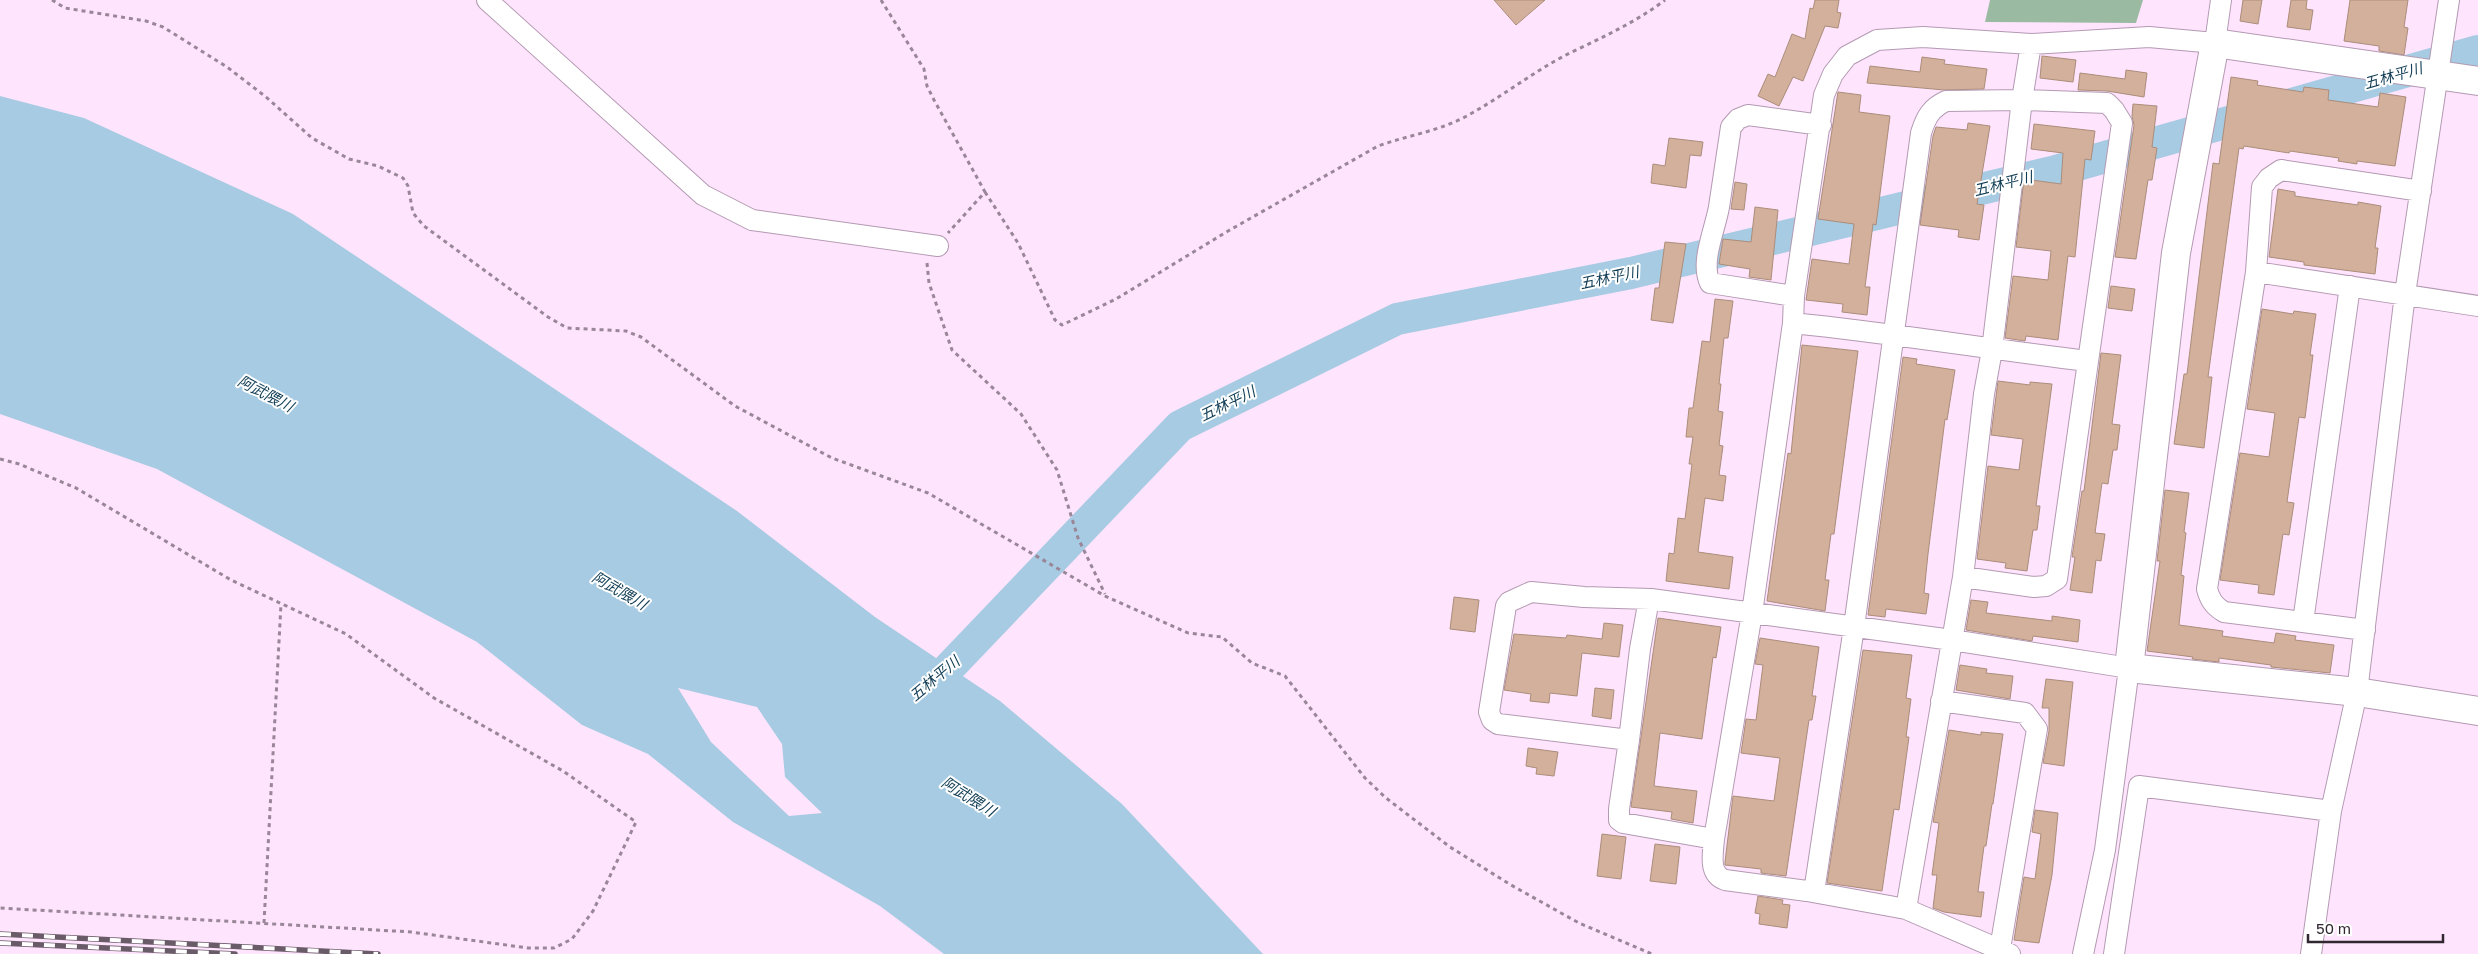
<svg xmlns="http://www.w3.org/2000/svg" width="2478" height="954" font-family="'Golos Text','Noto Sans JP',sans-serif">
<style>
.forest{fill:#9abba2}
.water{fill:#a7cbe2;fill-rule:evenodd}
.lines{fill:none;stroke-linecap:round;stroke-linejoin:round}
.river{stroke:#a7cbe2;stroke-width:32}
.building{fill:#d3b09b;stroke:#ab8d7b}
.street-casing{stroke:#b39ab2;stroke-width:22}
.secondary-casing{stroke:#b39ab2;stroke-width:30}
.path{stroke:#998698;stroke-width:3;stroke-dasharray:4 4;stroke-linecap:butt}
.street{stroke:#fff;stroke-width:20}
.secondary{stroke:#fff;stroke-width:28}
.rail-casing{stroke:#6a5b69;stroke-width:5.5}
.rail{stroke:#fff;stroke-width:4;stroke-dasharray:11;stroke-linecap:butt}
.labels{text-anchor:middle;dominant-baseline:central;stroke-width:4;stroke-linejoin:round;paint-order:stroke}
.water-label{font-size:15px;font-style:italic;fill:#103d55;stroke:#fff}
</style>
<rect width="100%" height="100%" fill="#ffe4fd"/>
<path class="forest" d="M 1990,0 L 2143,0 L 2136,23 L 1985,22 Z"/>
<path class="water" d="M 0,96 L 84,118 L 293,214 L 737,511 L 875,617 L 1000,701 L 1122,804 L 1263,954 L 944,954 L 880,906 L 733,822 L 648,754 L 582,725 L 477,642 L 157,469 L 0,414 ZM 678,688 L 757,707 L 782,744 L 785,777 L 822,813 L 789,816 L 711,742 Z"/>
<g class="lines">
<path class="river" d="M 916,694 L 944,673 L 1180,426 L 1397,319 L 1631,273 L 2056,171 L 2478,51"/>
</g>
<path class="building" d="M 1494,0 L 1545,0 L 1516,25 Z
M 1815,0 L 1839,0 L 1837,12 L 1841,13 L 1838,28 L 1825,26 L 1803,81 L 1793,77 L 1779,106 L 1758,96 L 1768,74 L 1775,77 L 1792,34 L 1805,39 L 1810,8 L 1813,9 Z
M 2243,0 L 2262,0 L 2258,24 L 2240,21 Z
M 2291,0 L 2307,0 L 2306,9 L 2313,10 L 2310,30 L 2287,27 Z
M 2350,0 L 2408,0 L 2404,27 L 2408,28 L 2404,55 L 2379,51 L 2379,46 L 2344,41 Z
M 2042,56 L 2076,60 L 2073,82 L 2040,78 Z
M 1922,57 L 1945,60 L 1944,64 L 1987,69 L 1984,89 L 1944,90 L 1867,83 L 1870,66 L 1920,72 Z
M 2126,70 L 2147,73 L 2144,97 L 2107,91 L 2078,90 L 2080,73 L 2125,79 Z
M 2231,77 L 2258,81 L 2257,85 L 2303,92 L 2304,87 L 2329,90 L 2328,100 L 2378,107 L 2380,93 L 2406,97 L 2395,166 L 2357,161 L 2357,164 L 2338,161 L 2339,158 L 2290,151 L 2289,153 L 2244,146 L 2243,149 L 2239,148 L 2208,377 L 2212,377 L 2204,448 L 2174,444 L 2184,374 L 2187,374 L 2213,163 L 2219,164 Z
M 1838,92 L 1861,95 L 1859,112 L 1890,116 L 1876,225 L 1873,224 L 1865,287 L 1870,287 L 1867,315 L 1842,312 L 1843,304 L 1806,300 L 1812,259 L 1849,264 L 1854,224 L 1818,219 Z
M 2133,104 L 2157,106 L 2152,147 L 2157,148 L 2152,180 L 2148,180 L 2136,259 L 2115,257 L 2134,125 L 2132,116 Z
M 1968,123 L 1990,126 L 1977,204 L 1984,205 L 1979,240 L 1958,237 L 1959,230 L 1920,225 L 1933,136 L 1936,127 L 1967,130 Z
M 2034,124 L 2095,131 L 2091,160 L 2085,159 L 2075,257 L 2068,256 L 2058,340 L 2026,336 L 2025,341 L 2005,338 L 2013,276 L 2048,280 L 2051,251 L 2016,247 L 2024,179 L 2061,184 L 2063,153 L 2031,149 Z
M 1669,138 L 1703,142 L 1701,156 L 1690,155 L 1686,188 L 1651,183 L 1653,164 L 1665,166 Z
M 1735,182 L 1747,184 L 1744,210 L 1731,209 Z
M 2278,189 L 2295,192 L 2295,196 L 2358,205 L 2358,202 L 2381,206 L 2375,248 L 2378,248 L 2375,274 L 2304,265 L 2304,262 L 2269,257 Z
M 1755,207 L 1778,210 L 1771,280 L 1749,277 L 1750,269 L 1719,264 L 1723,239 L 1751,242 Z
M 1665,242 L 1686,244 L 1673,323 L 1651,320 L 1655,288 L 1659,288 Z
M 2111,286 L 2135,289 L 2132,311 L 2108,308 Z
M 1715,299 L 1733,301 L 1728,338 L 1724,338 L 1719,384 L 1721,384 L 1718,411 L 1723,412 L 1719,445 L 1723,446 L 1719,475 L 1726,476 L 1723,501 L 1705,498 L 1698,552 L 1733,557 L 1729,589 L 1666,581 L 1669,553 L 1674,554 L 1678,518 L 1685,519 L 1692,464 L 1689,464 L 1693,437 L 1686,437 L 1689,408 L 1693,408 L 1702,341 L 1710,342 Z
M 2262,309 L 2293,314 L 2294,311 L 2316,314 L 2310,355 L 2313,355 L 2305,418 L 2299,417 L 2287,502 L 2294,503 L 2289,535 L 2283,534 L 2274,595 L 2258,593 L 2259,585 L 2220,580 L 2240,453 L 2269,457 L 2275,413 L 2247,409 Z
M 1802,345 L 1858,351 L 1834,534 L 1831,534 L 1825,580 L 1829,580 L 1825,611 L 1767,601 L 1788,453 L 1791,454 Z
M 2101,353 L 2121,355 L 2112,424 L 2120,425 L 2117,450 L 2113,450 L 2108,484 L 2102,483 L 2095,533 L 2105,534 L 2101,561 L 2096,560 L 2092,593 L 2070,590 L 2075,557 L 2072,557 L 2082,491 L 2084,491 Z
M 1903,357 L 1917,359 L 1916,364 L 1955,370 L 1947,420 L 1945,419 L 1928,554 L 1924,593 L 1929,594 L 1926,614 L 1886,609 L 1885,617 L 1868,615 Z
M 1998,381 L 2030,385 L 2030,382 L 2052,384 L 2036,506 L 2040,506 L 2037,530 L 2033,530 L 2027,571 L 2005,568 L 2006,563 L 1977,559 L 1988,466 L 2019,470 L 2023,439 L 1991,435 Z
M 2165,490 L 2189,493 L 2184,532 L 2186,533 L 2181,575 L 2184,576 L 2179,625 L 2223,631 L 2222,636 L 2274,643 L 2276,633 L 2296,636 L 2295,640 L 2334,645 L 2330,673 L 2271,667 L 2271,665 L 2219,658 L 2219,662 L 2192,659 L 2193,657 L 2147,651 L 2160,561 L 2157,561 Z
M 1454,597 L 1479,600 L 1475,632 L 1450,629 Z
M 1971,600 L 1988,602 L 1986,613 L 2052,621 L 2052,616 L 2080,620 L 2078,642 L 2033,636 L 2032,641 L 1966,630 Z
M 1658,618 L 1721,627 L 1716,658 L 1713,657 L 1702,739 L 1660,733 L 1654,786 L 1697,791 L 1693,823 L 1671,819 L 1672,812 L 1631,807 Z
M 1604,623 L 1623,625 L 1619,657 L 1582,653 L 1577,696 L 1550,693 L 1549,703 L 1530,701 L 1531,694 L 1504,690 L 1514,634 L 1566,638 L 1567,635 L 1602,639 Z
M 1760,638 L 1819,647 L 1812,696 L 1816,696 L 1812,720 L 1809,720 L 1786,876 L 1761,873 L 1761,869 L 1725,865 L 1725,862 L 1733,796 L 1774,801 L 1780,758 L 1741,753 L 1746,719 L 1756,720 L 1763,665 L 1755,664 Z
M 1863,650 L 1912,655 L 1906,698 L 1911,699 L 1906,737 L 1909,737 L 1899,810 L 1894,809 L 1882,891 L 1827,883 Z
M 1960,665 L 1987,669 L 1986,673 L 2013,676 L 2010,699 L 1956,690 Z
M 2046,679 L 2073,682 L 2064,766 L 2043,763 L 2049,731 L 2049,708 L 2042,708 Z
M 1595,688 L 1614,690 L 1611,719 L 1592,716 Z
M 1949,730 L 1981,735 L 1981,732 L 2003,734 L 1993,804 L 1992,804 L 1986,846 L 1984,846 L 1978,892 L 1984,892 L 1981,917 L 1944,912 L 1933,908 L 1937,875 L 1932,875 L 1939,823 L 1933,822 Z
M 1528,748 L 1558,752 L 1554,776 L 1536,774 L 1537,768 L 1526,766 Z
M 2035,810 L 2058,813 L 2052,875 L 2039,943 L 2014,940 L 2024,877 L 2035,879 L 2041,834 L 2032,832 Z
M 1602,834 L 1626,837 L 1621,879 L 1597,876 Z
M 1655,844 L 1680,847 L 1676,884 L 1650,881 Z
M 1758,896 L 1783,900 L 1782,904 L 1790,905 L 1787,928 L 1759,924 L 1760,914 L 1755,913 Z"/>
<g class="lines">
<defs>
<path id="street" d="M 487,0 L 703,195 L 752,220 L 938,246
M 2256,272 L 2478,306
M 1794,296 L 1710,283 C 1700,262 1715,230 1719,207 C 1723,181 1727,154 1731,127 L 1738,119 L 1748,115 L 1821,125
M 1793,323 C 1891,333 1988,349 2087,361
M 2303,622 L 2350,286
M 2365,630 L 2224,612 C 2214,606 2210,600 2207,589 L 2256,272 L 2262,187 L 2269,178 L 2281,170 L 2421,191
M 1941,701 L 2025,713 L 2037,729 L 2000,949
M 1629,740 L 1640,649 L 1649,599
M 1714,839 L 1623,823 L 1619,820 L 1619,809 L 1629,740 L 1498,724 L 1492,720 L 1489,712 L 1506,606 L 1509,602 L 1531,592 L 1584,597 L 1651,599 L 1952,640 L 2129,668 L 2105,850 L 2083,954
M 1814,892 L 1854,627 L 1921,133 C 1926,117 1931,108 1946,101 L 2022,100 L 2107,103 L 2114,110 L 2122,123 L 2057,579 L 2046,586 L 2034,587 L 1963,577
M 1906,909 L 1963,577 L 1984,394 L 1992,350 L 2022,100 L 2031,44
M 2010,954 L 1906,909 L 1807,891 L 1725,880 C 1708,874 1713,854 1714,839 L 1752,613 L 1793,323 L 1794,296 L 1824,95 L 1833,74 L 1847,56 L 1877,40 L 1923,37 L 2031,44 L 2149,37 L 2215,43 L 2221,0
M 2114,954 L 2139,786 L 2331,811
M 2311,954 L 2331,811 L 2357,692 L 2405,294 L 2449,0"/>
<path id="secondary" d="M 2478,81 L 2215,43 L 2176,253 L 2129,668 L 2357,692 L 2478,711"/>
</defs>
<use href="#street" class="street-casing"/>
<use href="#secondary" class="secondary-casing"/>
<path class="path" d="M 52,0 L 65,8 L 146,21 L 163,27 L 227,67 L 266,97 L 312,138 L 349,159 L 378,166 L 403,178 L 408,186 L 413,213 L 424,226 L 548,317 L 567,328 L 626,331 L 641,337 L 735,406 L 832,458 L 928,493 L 1105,596 L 1188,633 L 1222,637 L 1252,663 L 1285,676 L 1365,778 L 1386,798 L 1450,847 L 1511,885 L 1579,923 L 1652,954
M 881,0 L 924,69 L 927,86 L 934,100 L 985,192 L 948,233
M 985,192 L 1018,243 L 1055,320 L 1062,325 L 1116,299 L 1228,231 L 1378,146 C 1406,136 1434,132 1461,119 C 1500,99 1533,71 1572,52 C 1605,36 1636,22 1665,0
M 927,263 L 929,283 L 952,350 L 1021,414 L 1057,470 L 1078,538 L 1105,594
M 0,459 L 19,464 L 76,488 L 231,580 L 346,634 L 434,698 L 563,771 L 636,822 L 593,911 L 572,939 L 554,948 L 528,948 L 411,932 L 0,908
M 264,923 L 281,604"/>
<use href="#street" class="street"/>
<use href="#secondary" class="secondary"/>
<defs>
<path id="rail" d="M 0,934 L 378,954
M 0,943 L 235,954"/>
</defs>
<use href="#rail" class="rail-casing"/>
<use href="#rail" class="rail"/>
</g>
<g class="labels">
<g class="water-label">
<text transform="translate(2393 75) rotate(-16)">五林平川</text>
<text transform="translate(2003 183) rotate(-14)">五林平川</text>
<text transform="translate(1609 277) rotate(-12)">五林平川</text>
<text transform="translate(266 393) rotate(28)">阿武隈川</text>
<text transform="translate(1227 403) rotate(-26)">五林平川</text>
<text transform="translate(620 590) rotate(30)">阿武隈川</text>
<text transform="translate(934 678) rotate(-40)">五林平川</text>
<text transform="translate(969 796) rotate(32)">阿武隈川</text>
</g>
</g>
<path d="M2308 934v8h135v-8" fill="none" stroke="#312731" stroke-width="2.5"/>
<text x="2316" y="934" font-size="15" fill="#312731" stroke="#ffffff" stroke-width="4" paint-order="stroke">50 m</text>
</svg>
